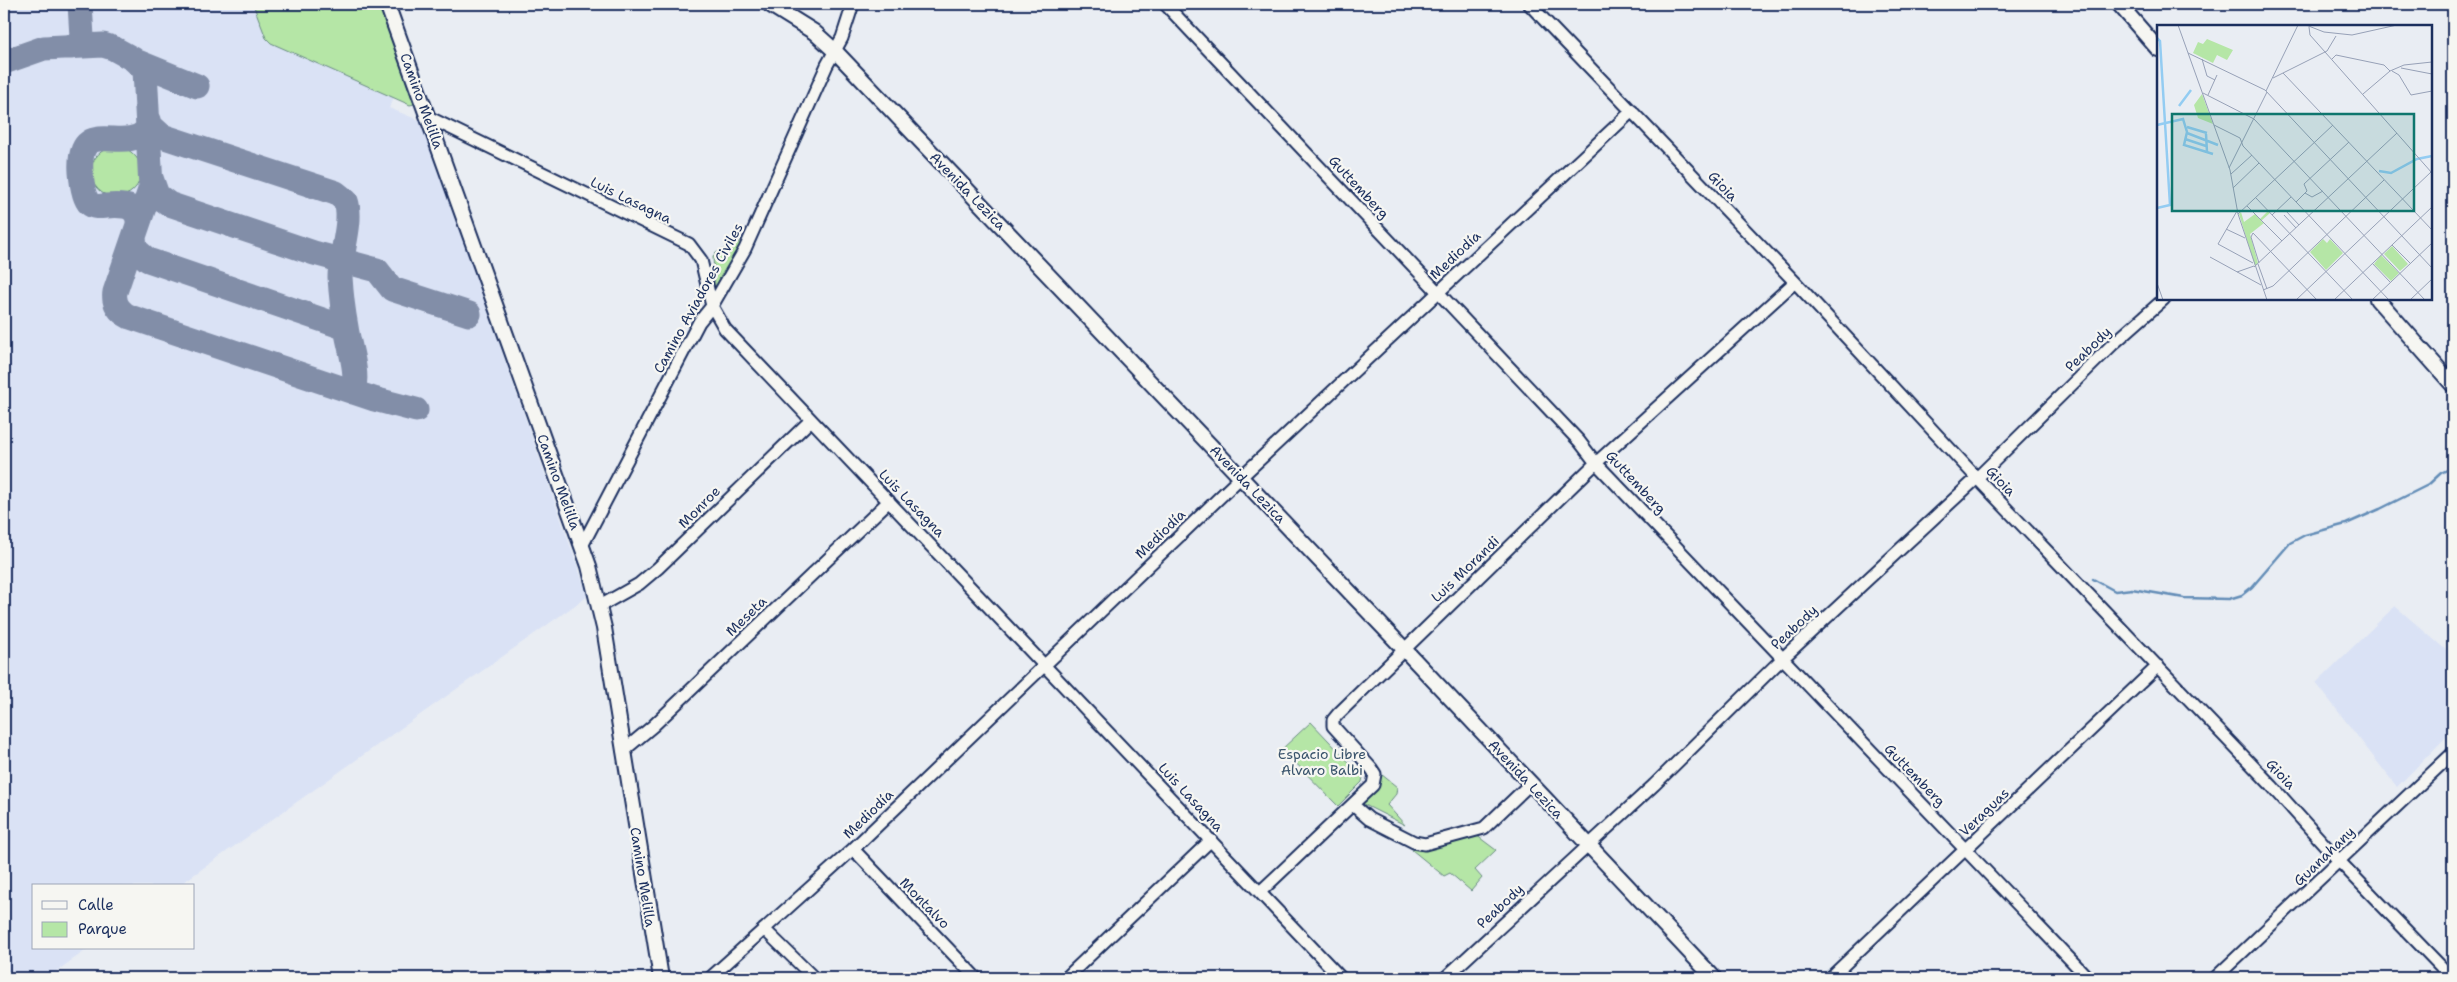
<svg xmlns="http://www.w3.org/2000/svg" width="2457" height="982" font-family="'Shantell Sans',sans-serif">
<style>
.built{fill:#dae2f5}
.green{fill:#b5e6a6;stroke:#688a82}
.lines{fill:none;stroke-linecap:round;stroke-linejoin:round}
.stream{stroke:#638db7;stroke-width:2.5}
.taxiway{stroke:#828ea8;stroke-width:25}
.minor-casing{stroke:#1b2f5e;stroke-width:15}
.tertiary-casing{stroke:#1b2f5e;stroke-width:18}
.minor{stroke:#f6f6f2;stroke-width:11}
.tertiary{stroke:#f6f6f2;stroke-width:14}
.labels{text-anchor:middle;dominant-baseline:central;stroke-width:4.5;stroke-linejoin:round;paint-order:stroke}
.street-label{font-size:14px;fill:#1b2f5e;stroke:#f6f6f2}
.park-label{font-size:14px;fill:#3a546c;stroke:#f6f6f2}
.inset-river{fill:none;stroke:#93ccf2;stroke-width:2.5}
.inset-road{fill:none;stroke:#97a1b7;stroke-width:1}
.view{fill:#0f766e;fill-opacity:0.15;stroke:#0f766e;stroke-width:2.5}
.inset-edge{fill:none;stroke:#1b2f5e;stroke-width:2.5}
</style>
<rect width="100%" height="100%" fill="#e9edf3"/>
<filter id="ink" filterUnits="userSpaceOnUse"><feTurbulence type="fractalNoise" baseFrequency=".02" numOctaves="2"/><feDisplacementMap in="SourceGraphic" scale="10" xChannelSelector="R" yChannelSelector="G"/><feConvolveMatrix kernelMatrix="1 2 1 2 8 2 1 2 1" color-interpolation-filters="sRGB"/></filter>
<g filter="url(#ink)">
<path class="built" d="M 4,4 L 364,4 L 396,93 L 389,108 L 421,121 L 588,596 L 178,886 L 34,886 L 34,948 L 89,948 L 47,978 L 4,978 Z
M 2395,606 L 2453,656 L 2453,730 L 2397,787 L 2316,683 Z"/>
<path class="green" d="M 253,4 L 379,4 L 414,104 L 410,105 L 271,43 L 266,38 Z
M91 172a25 25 0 1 1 50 0a25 25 0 1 1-50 0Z
M 741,241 L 741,245 L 715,288 L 713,257 L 716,253 Z
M 1311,722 L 1363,777 L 1362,782 L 1338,806 L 1282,749 Z
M 1381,774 L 1397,787 L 1396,794 L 1387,805 L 1405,825 L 1361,803 Z
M 1476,835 L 1496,850 L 1475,870 L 1482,878 L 1471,891 L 1450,873 L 1444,876 L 1412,850 Z"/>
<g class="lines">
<path class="stream" d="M 2093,579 L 2115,591 L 2132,589 L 2184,598 L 2229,599 L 2242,595 L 2252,587 L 2290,543 L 2305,535 L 2346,524 L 2380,509 L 2428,485 L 2441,473 L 2453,467"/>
<path class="taxiway" d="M 72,47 L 78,45 L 82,37 L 80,4
M 4,62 L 44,48 L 103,45 L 113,48 L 133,59 L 145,70 L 151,187 L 115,292 C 113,303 119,312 130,317 L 374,399 L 416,410
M 138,62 L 197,86
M 148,118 L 151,126 L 162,136 L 336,193 L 346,201 C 353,221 340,255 340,277 C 341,294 343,311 346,327 C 349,348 359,372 353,392
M 151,178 L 157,195 L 169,204 L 314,253 L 377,270 L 392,289 L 469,314
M 138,224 L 138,217 L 132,208 C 102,197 85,227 81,172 C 77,115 123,154 146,131 L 149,120
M 134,237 L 135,249 L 148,260 L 346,328"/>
<defs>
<path id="minor" d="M 1165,4 L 1579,441 L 1596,463 L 2088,978
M 1529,4 L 1795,282 L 1977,478 L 2272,786 L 2340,862 L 2452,978
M 428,117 L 689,244 L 701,260 L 712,306 L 725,329 L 1341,978
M 582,546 L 699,322 L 712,306 L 745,249 L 827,65 L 842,38 L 853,4
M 600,606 L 639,584 L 658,568 L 811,420
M 623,751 L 653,726 L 889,501
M 1353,805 L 1369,819 L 1414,842 L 1425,844 L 1484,828 L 1530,784
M 853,849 L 976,978
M 1260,892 L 1373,785 L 1375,774 L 1371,768 L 1333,726 L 1333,720 L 1338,714 L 1596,463 L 1795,282
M 764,929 L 814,978
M 710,978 L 853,849 L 1241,477 L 1632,111
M 1066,978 L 1211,840
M 1445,978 L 1654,785 L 1783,658 L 1977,478 L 2112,345 L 2164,299
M 1830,978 L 2158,666
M 2215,978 L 2453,753"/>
<path id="tertiary" d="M 387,4 L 589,566 L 604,628 L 661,978
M 769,4 L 814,32 L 835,51 L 1404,649 L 1714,978
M 2119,4 L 2158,49
M 2377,299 L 2453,385"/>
</defs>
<use href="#minor" class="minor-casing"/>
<use href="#tertiary" class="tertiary-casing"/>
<use href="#minor" class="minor"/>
<use href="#tertiary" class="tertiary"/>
</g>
</g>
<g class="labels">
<g class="street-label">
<text transform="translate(422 101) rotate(70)">Camino Melilla</text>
<text transform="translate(1723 186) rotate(46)">Gioia</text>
<text transform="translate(1359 187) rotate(47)">Guttemberg</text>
<text transform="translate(968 191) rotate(46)">Avenida Lezica</text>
<text transform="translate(631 200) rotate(26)">Luis Lasagna</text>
<text transform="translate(1455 255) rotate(-43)">Mediodía</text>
<text transform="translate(698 298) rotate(-61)">Camino Aviadores Civiles</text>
<text transform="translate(2088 349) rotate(-44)">Peabody</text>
<text transform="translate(2001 481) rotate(46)">Gioia</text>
<text transform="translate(559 482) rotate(70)">Camino Melilla</text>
<text transform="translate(1636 482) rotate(47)">Guttemberg</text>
<text transform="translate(1248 484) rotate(46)">Avenida Lezica</text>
<text transform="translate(912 503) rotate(46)">Luis Lasagna</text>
<text transform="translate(699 507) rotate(-45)">Monroe</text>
<text transform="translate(1160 534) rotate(-44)">Mediodía</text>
<text transform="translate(1465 569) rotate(-44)">Luis Morandi</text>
<text transform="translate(746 616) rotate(-44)">Meseta</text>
<text transform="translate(1794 627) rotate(-43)">Peabody</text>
<text transform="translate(2281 774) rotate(47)">Gioia</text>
<text transform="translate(1915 775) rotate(46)">Guttemberg</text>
<text transform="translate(1526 779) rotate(47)">Avenida Lezica</text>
<text transform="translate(1191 797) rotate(47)">Luis Lasagna</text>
<text transform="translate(1984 812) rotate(-44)">Veraguas</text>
<text transform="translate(868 814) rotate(-44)">Mediodía</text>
<text transform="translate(2324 856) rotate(-44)">Guanahany</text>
<text transform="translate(643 877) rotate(81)">Camino Melilla</text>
<text transform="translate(925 903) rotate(46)">Montalvo</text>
<text transform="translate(1500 906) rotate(-43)">Peabody</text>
</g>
<g class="park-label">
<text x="1322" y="754">Espacio Libre<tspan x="1322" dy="16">Alvaro Balbi</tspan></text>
</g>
</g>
<g transform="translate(2157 25)">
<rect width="275" height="275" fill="#e9edf3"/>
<path d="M 50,14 L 76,25 L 70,35 L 60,30 L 56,38 L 36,28 L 41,17 L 46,19 ZM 45,69 L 56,99 L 41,93 L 37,80 ZM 111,186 L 113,188 L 104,196 L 107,198 L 93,209 L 101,238 L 98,241 L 82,189 L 84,187 L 87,197 L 98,189 L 103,194 ZM 166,214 L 170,218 L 173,214 L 186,228 L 169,245 L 153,227 ZM 235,221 L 251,239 L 243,246 L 227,229 ZM 224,230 L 242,248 L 234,256 L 217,239 Z" fill="#b5e6a6"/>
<path class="inset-river" d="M 0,13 L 3,16 L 13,180 L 0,183M 22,81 L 34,65M 0,100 L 26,94 L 30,107 L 27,120 L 56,129M 30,102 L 50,108M 30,108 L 61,120M 49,109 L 50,127M 28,114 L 49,121M 222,146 L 234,148 L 260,134 L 275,131"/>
<path class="inset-road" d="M 21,0 L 73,145 L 81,189 L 110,275M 149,0 L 167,7 L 195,10 L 240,0M 152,2 L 153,10 L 275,148M 31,28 L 108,65 L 275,243M 45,34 L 50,51 L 58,55M 175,34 L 179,30 L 227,40 L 233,46M 244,43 L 275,49M 235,46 L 242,50 L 254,70 L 275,66M 126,48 L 275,205M 116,53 L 170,26 L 179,11M 109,66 L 141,0M 46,68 L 97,94 L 268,275M 206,69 L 233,46 L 247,40 L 275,37M 51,70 L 60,50M 57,100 L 83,113 L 86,121 L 232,275M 72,143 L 110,67M 74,149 L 95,130M 76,163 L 102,138M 148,168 L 155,172 L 166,166M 99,173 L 196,275M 139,177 L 150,166 L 147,159 L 192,117M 90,181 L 125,216M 80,186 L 61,219 L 96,238M 129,186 L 142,200M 81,189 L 176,100M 115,190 L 134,172M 127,190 L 139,203M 69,204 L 88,213M 235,220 L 253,238M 53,232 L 104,260M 102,238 L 94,212 L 96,208 L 160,275M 215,238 L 233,257M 101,239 L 110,264M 97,242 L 240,108M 80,247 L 97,241M 0,258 L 6,275M 106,265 L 116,261 L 227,155M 139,275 L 274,147M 177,275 L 275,182M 215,275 L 275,218M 253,275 L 275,254"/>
<path class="view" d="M 15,89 L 257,89 L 257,186 L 15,186 Z"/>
<rect width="275" height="275" class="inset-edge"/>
</g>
<rect width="2457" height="982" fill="none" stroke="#f6f6f2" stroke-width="20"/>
<rect x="10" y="10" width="2437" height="962" fill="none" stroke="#1b2f5e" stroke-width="2" filter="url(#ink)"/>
<rect x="32" y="884" width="162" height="65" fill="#f6f6f2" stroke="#9ea6b7"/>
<rect x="42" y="901" width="25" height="8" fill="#f6f6f2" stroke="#9ea6b7"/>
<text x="78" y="910" font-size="15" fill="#1b2f5e">Calle</text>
<rect x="42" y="922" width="25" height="15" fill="#b5e6a6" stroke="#9ea6b7"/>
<text x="78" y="934" font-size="15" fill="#1b2f5e">Parque</text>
</svg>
